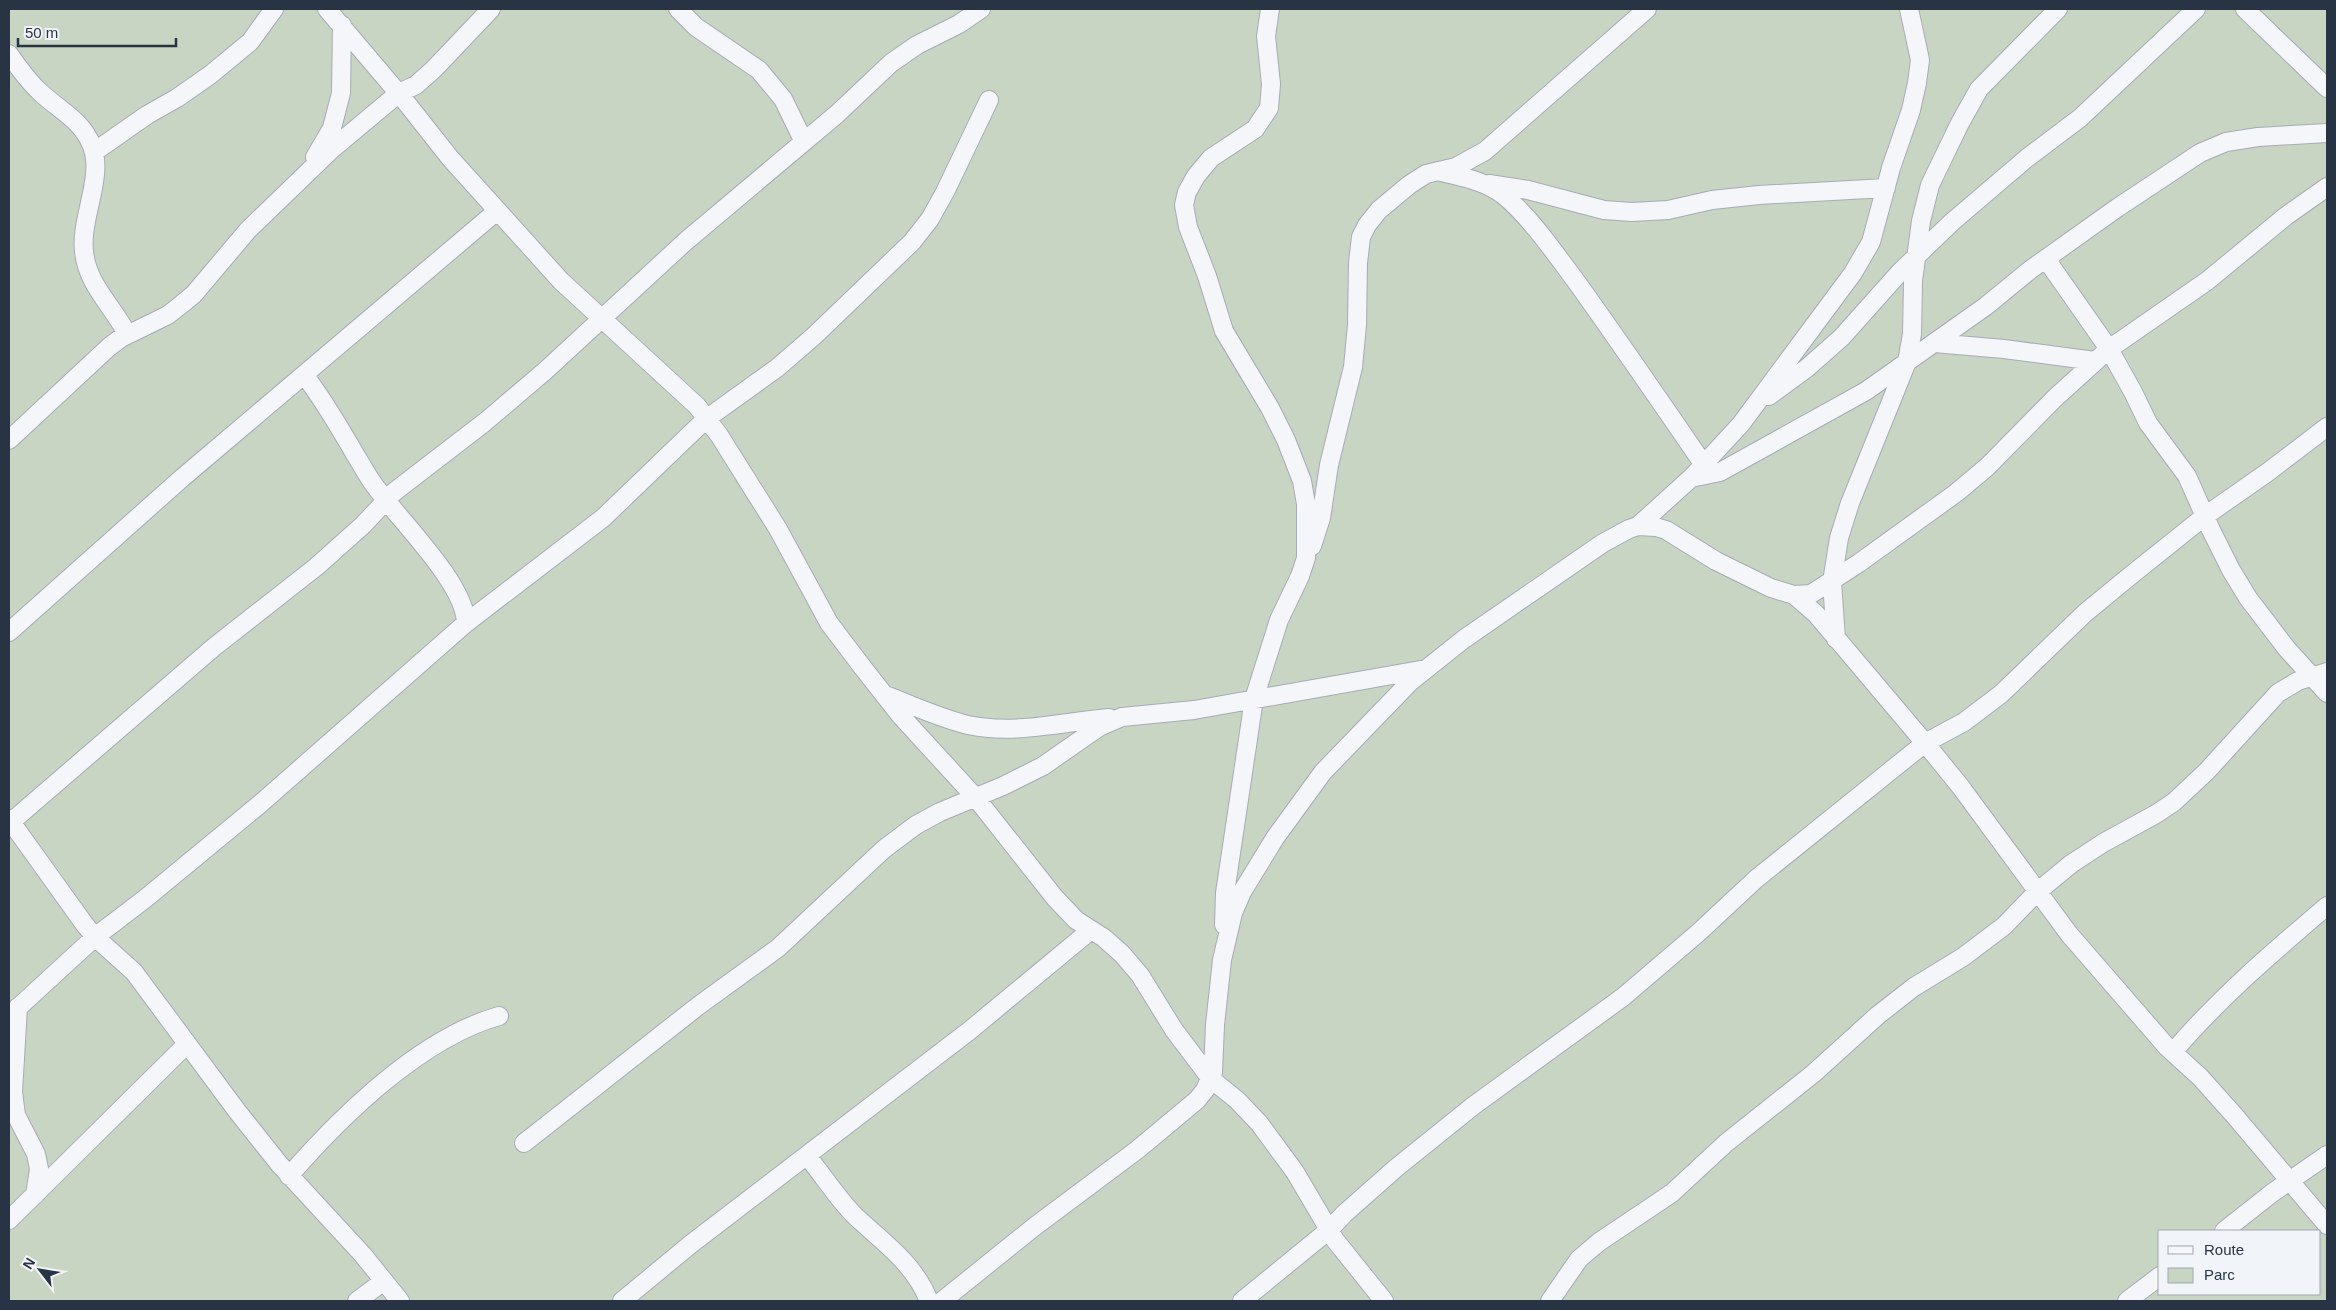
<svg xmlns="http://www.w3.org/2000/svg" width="2336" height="1310" font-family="Arial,sans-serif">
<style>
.green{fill:#c8d5c2;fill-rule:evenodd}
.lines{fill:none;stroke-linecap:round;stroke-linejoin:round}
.minor-casing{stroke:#a6acb6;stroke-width:20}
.minor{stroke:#f4f6f9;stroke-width:18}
</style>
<rect width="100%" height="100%" fill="#e1e5eb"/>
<path class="green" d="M 9,9 L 2327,9 L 2327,1301 L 9,1301 ZM 2160,1231 L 2320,1231 L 2320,1294 L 2160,1294 Z"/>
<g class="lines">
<defs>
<path id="minor" d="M 327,9 L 405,101 L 450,158 L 561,281 L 697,406 L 719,435 L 778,529 L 829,623 L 860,664 L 900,715 L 976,798 L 1055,898 L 1076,920 L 1104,938 L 1122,954 L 1140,975 L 1174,1030 L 1211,1079 L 1237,1100 L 1259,1123 L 1295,1172 L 1335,1240 L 1384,1301
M 678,9 L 696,27 L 759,70 L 783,99 L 804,142
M 2245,9 L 2327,88
M 9,54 C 18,67 28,81 40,92 C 59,110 82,120 92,146 C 104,177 80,219 84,251 C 87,285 113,306 127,334
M 94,152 L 147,115 L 177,98 L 210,75 L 250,42 L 274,9
M 315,157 L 332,128 L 341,93 L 342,25
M 1438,171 C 1460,177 1483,180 1502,194 C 1529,215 1557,256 1578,284 C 1621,344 1662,404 1704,465
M 1489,184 L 1528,190 L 1604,210 L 1632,212 L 1668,210 L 1712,200 L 1759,195 L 1886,188
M 2046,259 L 2109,349 L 2133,392 L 2148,423 L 2187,476 L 2211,530 L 2231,570 L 2248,598 L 2287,649 L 2327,693
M 1934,343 L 2004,349 L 2095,361
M 305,376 C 330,408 348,444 370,479 C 394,516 465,581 466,623
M 1769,396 L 1807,368 L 1842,337 L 1900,272 L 1952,222 L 2027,158 L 2080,118 L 2196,9
M 9,440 L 109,347 L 121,338 L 168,315 L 182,304 L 194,294 L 248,230 L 332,149 L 399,93 L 416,85 L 434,69 L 491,9
M 1691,478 L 1720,472 L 1866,391 L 1986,306 L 2030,270 L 2117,208 L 2200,153 L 2226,142 L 2258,137 L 2327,133
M 1638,526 L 1691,478 L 1741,424 L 1853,273 L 1871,242 L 1891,168 L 1911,110 L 1917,83 L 1920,60 L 1909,9
M 1312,546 L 1321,518 L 1329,465 L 1353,367 L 1357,325 L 1358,263 L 1361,237 L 1367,225 L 1379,210 L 1409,185 L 1426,174 L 1456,167 L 1485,151 L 1647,9
M 1794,595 L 1816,614 L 1925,743 L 1960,786 L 2069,934 L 2167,1047 L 2200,1077 L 2234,1115 L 2327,1225
M 9,632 L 182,478 L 497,211
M 1836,639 L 1832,582 L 1839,538 L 1850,503 L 1907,362 L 1912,334 L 1913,281 L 1921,221 L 1930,185 L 1960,123 L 1979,89 L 2058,9
M 885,695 C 912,705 939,718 968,725 C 1015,735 1063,722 1109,718
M 9,819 L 85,925 L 95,937 L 134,972 L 237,1111 L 280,1165 L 363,1255 L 400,1301
M 11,822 L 214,647 L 316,567 L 363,525 L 394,492 L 485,422 L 545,371 L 686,241 L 837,114 L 891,63 L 917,45 L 959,24 L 981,9
M 1224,925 L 1225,893 L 1254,699 L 1279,620 L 1300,576 L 1306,558 L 1306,504 L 1302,481 L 1286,440 L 1270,408 L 1224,331 L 1207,276 L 1188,227 L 1184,205 L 1187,192 L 1196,176 L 1211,158 L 1255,129 L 1269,108 L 1271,84 L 1266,36 L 1270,9
M 18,1007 L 13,1092 L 16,1115 L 36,1154 L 39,1169 L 35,1195
M 9,1016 L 95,937 L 146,898 L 260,804 L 466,623 L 603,518 L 706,419 L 777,368 L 814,336 L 912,242 L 930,219 L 945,192 L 989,100
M 2173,1052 C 2219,998 2273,952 2327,906
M 524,1143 L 698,1006 L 778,948 L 884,849 L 916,825 L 940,812 L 1003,786 L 1043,766 L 1099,727 L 1122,717 L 1194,710 L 1426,669
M 807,1156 C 823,1175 837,1198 855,1216 C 884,1243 914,1263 929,1301
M 289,1176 C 342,1115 421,1038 499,1016
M 9,1220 L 187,1044
M 2224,1231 L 2272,1193 L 2327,1155
M 357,1301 L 384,1281
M 622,1301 L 691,1244 L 969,1031 L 1091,930
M 942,1301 L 1034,1227 L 1137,1150 L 1197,1100 L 1205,1090 L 1213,1072 L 1215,1025 L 1222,960 L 1233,913 L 1242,892 L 1275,838 L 1323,772 L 1410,682 L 1464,639 L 1603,543 L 1629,529 L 1638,526 L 1656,527 L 1666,530 L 1716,561 L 1771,588 L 1794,595 L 1811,594 L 1859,563 L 1956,493 L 1987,467 L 2055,398 L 2109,349 L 2207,281 L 2286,216 L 2327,187
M 1242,1301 L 1329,1230 L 1344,1214 L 1396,1168 L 1473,1106 L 1623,997 L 1698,933 L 1756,879 L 1925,743 L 1964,722 L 2001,694 L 2085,613 L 2130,576 L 2205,516 L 2268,472 L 2327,427
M 1550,1301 L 1579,1259 L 1599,1242 L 1672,1193 L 1726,1143 L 1814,1073 L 1878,1015 L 1914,987 L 1963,957 L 2004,926 L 2037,892 L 2071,864 L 2103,843 L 2156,814 L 2174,802 L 2207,771 L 2278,693 L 2298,681 L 2327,672
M 2127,1301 L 2160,1276"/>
</defs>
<use href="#minor" class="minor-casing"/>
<use href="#minor" class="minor"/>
</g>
<rect width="2336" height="1310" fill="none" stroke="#283444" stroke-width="20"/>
<rect x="2158" y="1230" width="162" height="65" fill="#f1f4f8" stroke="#a1a7b0"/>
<rect x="2168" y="1246" width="25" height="8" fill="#f4f6f9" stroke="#a1a7b0"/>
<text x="2204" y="1255" font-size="15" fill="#283444">Route</text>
<rect x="2168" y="1268" width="25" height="15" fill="#c8d5c2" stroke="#a1a7b0"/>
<text x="2204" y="1280" font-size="15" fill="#283444">Parc</text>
<g transform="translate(40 1270) rotate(301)" stroke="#f1f4f8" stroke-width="4" paint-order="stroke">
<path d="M0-4L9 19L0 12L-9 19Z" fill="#283444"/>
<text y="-8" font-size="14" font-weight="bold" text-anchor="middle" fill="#283444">N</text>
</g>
<path d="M18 38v8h158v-8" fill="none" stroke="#283444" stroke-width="2.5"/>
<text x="25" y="38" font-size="15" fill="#283444" stroke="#f1f4f8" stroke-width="4" paint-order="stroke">50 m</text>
</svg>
